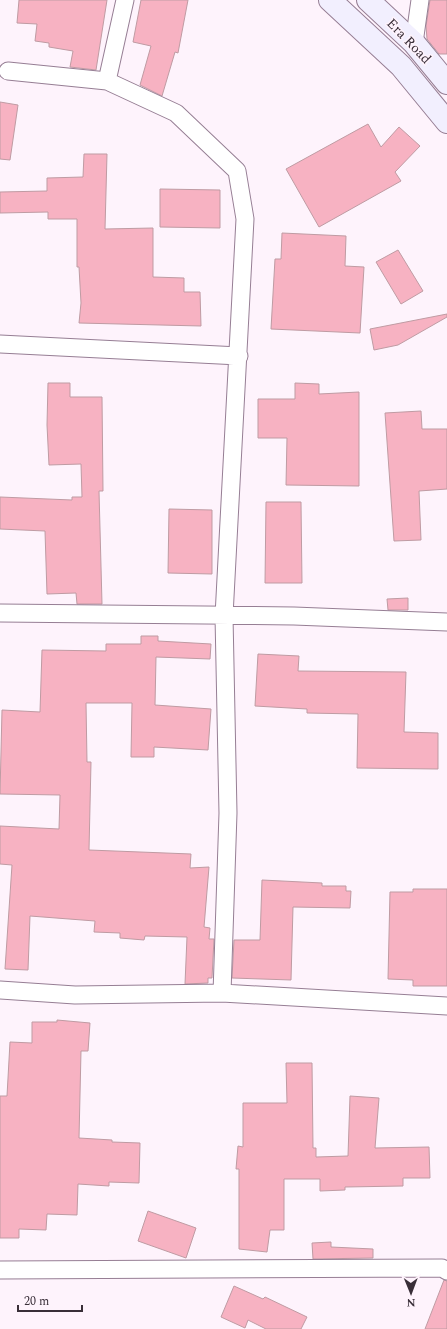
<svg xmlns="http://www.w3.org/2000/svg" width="447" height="1329" font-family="Spectral,serif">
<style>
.building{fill:#f7b2c2;stroke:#bf9ba3}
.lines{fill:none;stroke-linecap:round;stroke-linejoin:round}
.minor-casing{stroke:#967e94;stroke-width:19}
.secondary-casing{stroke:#967e94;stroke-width:24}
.minor{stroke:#fff;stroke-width:17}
.secondary{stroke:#f2effe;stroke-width:22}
.labels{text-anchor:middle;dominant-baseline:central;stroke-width:3;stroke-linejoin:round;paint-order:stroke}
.street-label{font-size:14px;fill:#392e38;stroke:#fef3fc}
</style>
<rect width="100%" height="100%" fill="#fef3fc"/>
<path class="building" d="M 19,0 L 107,0 L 96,70 L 70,67 L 73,51 L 49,47 L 49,43 L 35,41 L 37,24 L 17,23 Z
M 141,0 L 188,0 L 178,53 L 175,52 L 162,96 L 140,85 L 151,46 L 133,42 Z
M 430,0 L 447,0 L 447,54 L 439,54 L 427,39 L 426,26 Z
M 0,102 L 18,105 L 10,160 L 0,159 Z
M 368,124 L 381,147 L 399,127 L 420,146 L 395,172 L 401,181 L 319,227 L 286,169 Z
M 84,154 L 107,154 L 105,229 L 153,228 L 153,277 L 184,278 L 184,292 L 200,292 L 201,326 L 79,323 L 81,303 L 79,267 L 77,267 L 77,219 L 48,219 L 48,212 L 0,213 L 0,192 L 47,191 L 47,178 L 83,177 Z
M 160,189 L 220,190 L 220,228 L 160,227 Z
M 282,233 L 346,236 L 345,266 L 364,267 L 360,333 L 271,329 L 275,259 L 281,259 Z
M 398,250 L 423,291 L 401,304 L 376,262 Z
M 447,314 L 447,317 L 398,345 L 374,350 L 370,329 Z
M 48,383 L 70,383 L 70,397 L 102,397 L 103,491 L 99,491 L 102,604 L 77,604 L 76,593 L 47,594 L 45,531 L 0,529 L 0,497 L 72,500 L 72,497 L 82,497 L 81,464 L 49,465 L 47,425 Z
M 295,383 L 319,384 L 319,394 L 359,392 L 359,486 L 286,485 L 287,438 L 258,438 L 258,399 L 295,399 Z
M 421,411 L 422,429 L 447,429 L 447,489 L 419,491 L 421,540 L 394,541 L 385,413 Z
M 266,502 L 301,502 L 302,583 L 265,583 Z
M 169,509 L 212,510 L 212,574 L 168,573 Z
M 408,598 L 408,610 L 388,610 L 387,599 Z
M 141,636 L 158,636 L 158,641 L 211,644 L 210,659 L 156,657 L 155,705 L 211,709 L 208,750 L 154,747 L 154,757 L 131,757 L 132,703 L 86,703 L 87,762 L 91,762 L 89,850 L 191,854 L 190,868 L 209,867 L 204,927 L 210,928 L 209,939 L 214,939 L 212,978 L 208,978 L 208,983 L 185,984 L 187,937 L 145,936 L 144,940 L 120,938 L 120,933 L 94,932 L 95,921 L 30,916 L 28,970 L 5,969 L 12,865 L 0,864 L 0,826 L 59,829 L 60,795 L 0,794 L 2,710 L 40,712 L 42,650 L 106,651 L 106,644 L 141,644 Z
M 258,654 L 299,656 L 298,671 L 406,672 L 404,732 L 438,733 L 438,769 L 357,768 L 358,714 L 307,713 L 307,709 L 255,706 Z
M 262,880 L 322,883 L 322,886 L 346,886 L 346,891 L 351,891 L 350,908 L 293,907 L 291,980 L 232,978 L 234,940 L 260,940 Z
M 413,889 L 447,889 L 447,986 L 413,986 L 413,980 L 388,979 L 390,892 L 413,892 Z
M 57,1020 L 90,1023 L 88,1051 L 81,1051 L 79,1138 L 112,1140 L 112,1142 L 140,1143 L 139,1183 L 109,1182 L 109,1186 L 78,1184 L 77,1215 L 47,1214 L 46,1230 L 19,1229 L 19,1238 L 0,1238 L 0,1096 L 7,1096 L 10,1042 L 32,1043 L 32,1022 L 57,1022 Z
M 286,1063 L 312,1063 L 313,1148 L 316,1148 L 316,1157 L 348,1156 L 350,1096 L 379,1098 L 375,1148 L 429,1147 L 430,1178 L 403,1178 L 403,1186 L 345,1187 L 345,1190 L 320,1191 L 320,1179 L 284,1179 L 284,1230 L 270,1230 L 267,1252 L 239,1249 L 239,1169 L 236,1169 L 238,1146 L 243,1147 L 243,1103 L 287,1103 Z
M 148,1211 L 196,1228 L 186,1258 L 138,1241 Z
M 331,1242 L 331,1247 L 373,1249 L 373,1258 L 313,1259 L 312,1243 Z
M 444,1280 L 447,1281 L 447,1329 L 425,1329 Z
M 234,1286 L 263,1299 L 265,1297 L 307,1317 L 301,1329 L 266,1329 L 248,1320 L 245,1328 L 221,1317 Z"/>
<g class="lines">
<defs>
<path id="minor" d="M 125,0 L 107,81 L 176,113 L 237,171 L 245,219 L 224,616 L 228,813 L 222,993
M 414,43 L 420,0
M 8,71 L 107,81
M 0,344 L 239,356
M 0,613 L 294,616 L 447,622
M 0,990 L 75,995 L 222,993 L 447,1006
M 0,1270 L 442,1268 L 447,1271"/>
<path id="secondary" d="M 330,0 L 401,66 L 447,122
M 368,0 L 414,43 L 447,83"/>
</defs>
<use href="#minor" class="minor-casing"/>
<use href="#secondary" class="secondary-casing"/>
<use href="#minor" class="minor"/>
<use href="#secondary" class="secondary"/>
</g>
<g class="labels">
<g class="street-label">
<text transform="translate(409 41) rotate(46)">Era Road</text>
</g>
</g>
<g transform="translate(411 1293) rotate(179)" stroke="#fef3fc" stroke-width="3" paint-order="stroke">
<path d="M0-3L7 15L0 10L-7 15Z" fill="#392e38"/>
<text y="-6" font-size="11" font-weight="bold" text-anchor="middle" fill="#392e38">N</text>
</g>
<path d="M18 1305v6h64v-6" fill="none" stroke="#392e38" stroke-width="2"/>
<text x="24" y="1305" font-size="12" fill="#392e38" stroke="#fef3fc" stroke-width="3" paint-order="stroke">20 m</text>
</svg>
